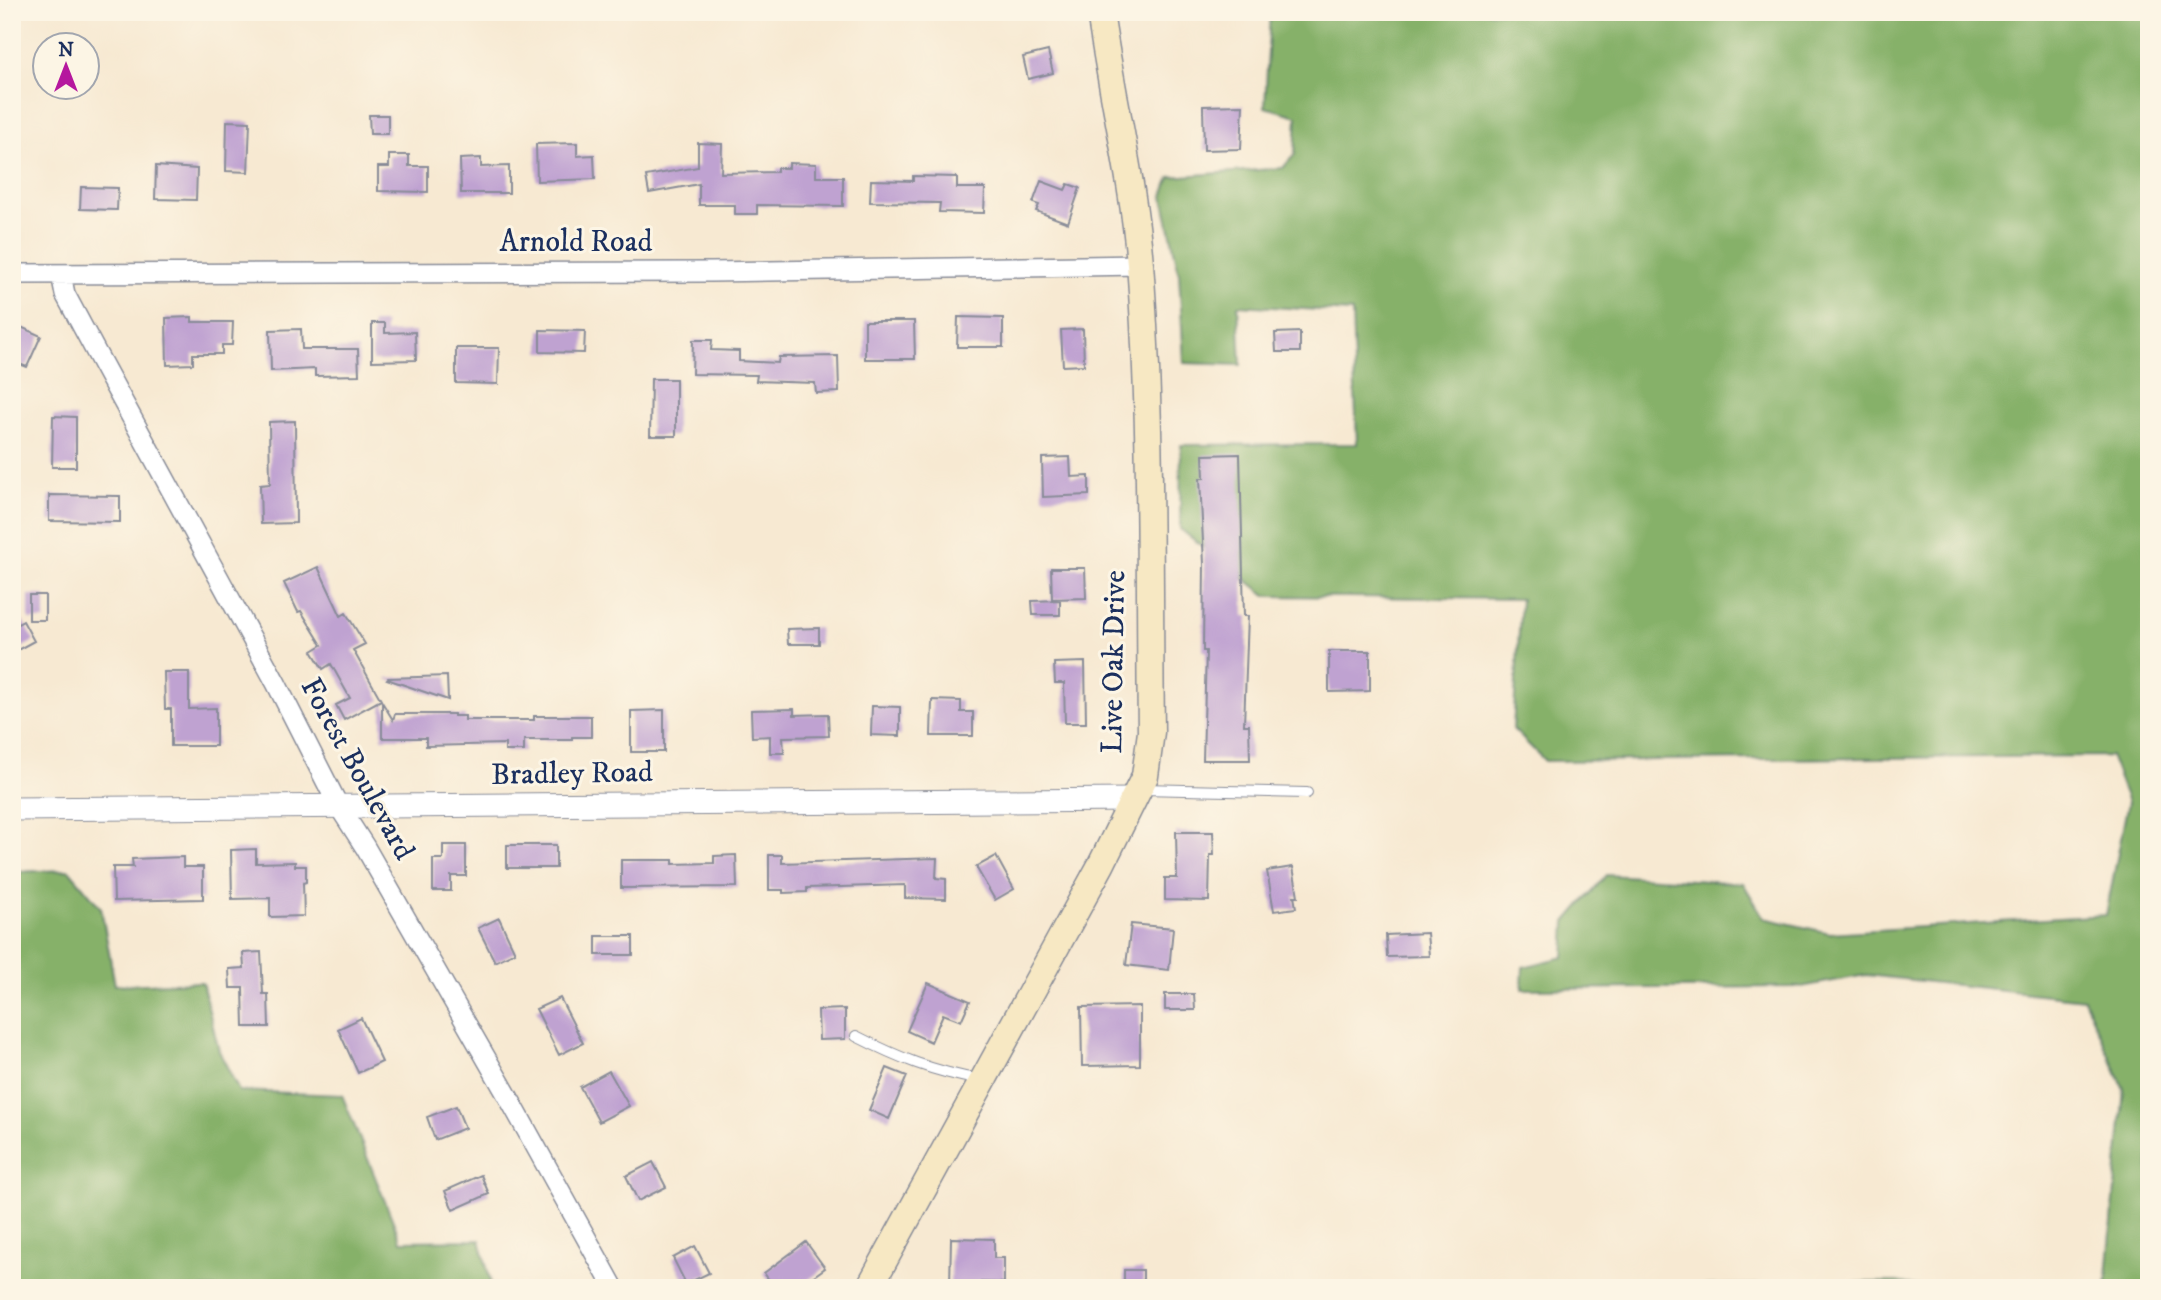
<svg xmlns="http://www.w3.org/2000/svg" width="2161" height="1300" font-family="'IM FELL DW Pica',serif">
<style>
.forest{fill:#86b169;stroke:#507064;stroke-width:2}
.building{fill:#bfa2d1}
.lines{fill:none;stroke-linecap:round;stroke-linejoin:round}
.service-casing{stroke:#898c98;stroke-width:12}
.minor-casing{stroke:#898c98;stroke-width:22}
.tertiary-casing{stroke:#898c98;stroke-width:25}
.secondary-casing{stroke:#898c98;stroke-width:29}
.service{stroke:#fff;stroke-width:10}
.minor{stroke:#fff;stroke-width:19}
.tertiary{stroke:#fff;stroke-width:23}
.secondary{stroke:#f7e8c3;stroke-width:26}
.labels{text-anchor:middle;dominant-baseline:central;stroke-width:6;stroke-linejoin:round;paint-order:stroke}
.street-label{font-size:30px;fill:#1b2f5e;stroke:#fcf5e5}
</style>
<rect width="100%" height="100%" fill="#fcf5e5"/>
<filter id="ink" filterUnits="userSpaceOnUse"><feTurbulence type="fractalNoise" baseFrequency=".0143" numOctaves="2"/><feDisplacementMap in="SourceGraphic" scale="14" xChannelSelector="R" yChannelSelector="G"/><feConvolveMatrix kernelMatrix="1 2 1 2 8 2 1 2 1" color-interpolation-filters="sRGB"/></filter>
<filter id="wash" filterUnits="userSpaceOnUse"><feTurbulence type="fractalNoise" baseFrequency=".00686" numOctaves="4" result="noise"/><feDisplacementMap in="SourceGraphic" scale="28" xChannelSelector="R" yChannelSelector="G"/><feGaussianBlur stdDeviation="1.57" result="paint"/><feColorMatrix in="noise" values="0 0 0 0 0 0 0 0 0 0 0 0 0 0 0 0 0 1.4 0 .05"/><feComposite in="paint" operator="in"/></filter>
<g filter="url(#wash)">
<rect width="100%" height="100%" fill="#f7e9d2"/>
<path class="forest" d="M 1270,12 L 2149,12 L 2149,1288 L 2106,1288 L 2124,1089 L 2084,999 L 1866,975 L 1801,987 L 1522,989 L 1523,967 L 1564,957 L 1566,922 L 1606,875 L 1743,883 L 1764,918 L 1830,933 L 2106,915 L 2128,802 L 2110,756 L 1545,761 L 1513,729 L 1521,599 L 1267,596 L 1180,529 L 1181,445 L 1357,444 L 1352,312 L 1238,305 L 1241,365 L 1184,363 L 1179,274 L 1163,196 L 1170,177 L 1283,168 L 1295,154 L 1297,116 L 1265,107 Z
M 69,870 L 101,908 L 115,985 L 202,982 L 219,1051 L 239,1091 L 342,1095 L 401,1241 L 480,1240 L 492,1288 L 12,1288 L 12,872 Z
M 1897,1282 L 1925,1288 L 1606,1288 Z"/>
<g id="blocks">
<path class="building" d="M 1048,51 L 1053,73 L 1028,79 L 1023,57 Z
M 1243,105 L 1241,149 L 1204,150 L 1203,106 Z
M 369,115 L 388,115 L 388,134 L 370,134 Z
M 227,121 L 250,122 L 248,172 L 226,171 Z
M 577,143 L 577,156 L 594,155 L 595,179 L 537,181 L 536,144 Z
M 698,143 L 722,144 L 721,173 L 777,172 L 777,168 L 789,168 L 789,163 L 816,164 L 816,177 L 843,177 L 843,206 L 757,205 L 757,214 L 735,214 L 735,205 L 699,205 L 699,184 L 649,193 L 646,176 L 698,167 Z
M 389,155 L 409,155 L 409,166 L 428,166 L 428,192 L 378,191 L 378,167 L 389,167 Z
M 481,158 L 481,167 L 509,166 L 509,193 L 461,193 L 460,159 Z
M 156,166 L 197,169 L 196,200 L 155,199 Z
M 913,176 L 957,177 L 957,188 L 985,188 L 984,213 L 939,212 L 940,203 L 870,202 L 871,180 L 913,181 Z
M 1041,181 L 1065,190 L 1068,184 L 1080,188 L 1068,223 L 1036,211 L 1039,205 L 1033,203 Z
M 81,187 L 118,188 L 117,210 L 80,209 Z
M 192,317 L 192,322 L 233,322 L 232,345 L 222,345 L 222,354 L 193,354 L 193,364 L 167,365 L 166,318 Z
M 958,317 L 1003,318 L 1003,347 L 957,347 Z
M 865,321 L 914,321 L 915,359 L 865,359 Z
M 12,323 L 41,336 L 27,367 L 12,361 Z
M 372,323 L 385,323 L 385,333 L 415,332 L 416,360 L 372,361 Z
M 301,329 L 302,349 L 358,349 L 359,375 L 315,376 L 315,369 L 271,371 L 270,330 Z
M 1083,329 L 1084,365 L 1063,366 L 1061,330 Z
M 540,330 L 585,331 L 584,353 L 540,352 Z
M 1300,332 L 1300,352 L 1276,352 L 1275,333 Z
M 693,340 L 712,340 L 711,350 L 739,351 L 739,361 L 778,363 L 779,357 L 838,356 L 839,392 L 816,393 L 815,383 L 756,381 L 757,375 L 692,374 Z
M 456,348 L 499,348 L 498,384 L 456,383 Z
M 651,379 L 676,379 L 676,436 L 650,436 Z
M 53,416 L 76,417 L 76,467 L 52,467 Z
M 295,421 L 296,523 L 261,524 L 260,485 L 270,484 L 269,422 Z
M 1240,454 L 1244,616 L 1248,616 L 1244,725 L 1249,725 L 1250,760 L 1203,760 L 1206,651 L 1203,651 L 1204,564 L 1200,478 L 1204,478 L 1203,455 Z
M 1070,457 L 1071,477 L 1089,476 L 1089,495 L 1043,497 L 1042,458 Z
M 49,495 L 120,496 L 120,522 L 49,521 Z
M 318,567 L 341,616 L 346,613 L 365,644 L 353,650 L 381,700 L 344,720 L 336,705 L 350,698 L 331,664 L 323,669 L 312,651 L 322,645 L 301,611 L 298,612 L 284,583 Z
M 1051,568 L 1085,568 L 1086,598 L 1052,599 Z
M 29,595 L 45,595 L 45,620 L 29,620 Z
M 1060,600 L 1060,615 L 1033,615 L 1032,601 Z
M 23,621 L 34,641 L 12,653 L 12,627 Z
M 819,628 L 819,644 L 788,644 L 787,629 Z
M 1329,651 L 1370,651 L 1370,691 L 1329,692 Z
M 1085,662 L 1086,723 L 1065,723 L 1064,683 L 1055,683 L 1054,663 Z
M 164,672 L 189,672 L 189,709 L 216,708 L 216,746 L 171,746 L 171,709 L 165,709 Z
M 447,676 L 448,700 L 387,679 L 388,678 Z
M 932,700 L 961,701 L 961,712 L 973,712 L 973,736 L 931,736 Z
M 382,702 L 393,720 L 395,714 L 454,714 L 454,716 L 465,716 L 465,720 L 534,720 L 534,716 L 591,716 L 591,737 L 572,737 L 572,740 L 524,740 L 524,751 L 505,751 L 505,744 L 426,746 L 426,738 L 382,738 Z
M 872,706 L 900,707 L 900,736 L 871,735 Z
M 794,709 L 794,715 L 828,714 L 829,736 L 783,737 L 784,753 L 770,753 L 770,736 L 752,737 L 751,710 Z
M 664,710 L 664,752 L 631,752 L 631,711 Z
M 1176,832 L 1213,832 L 1214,855 L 1210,855 L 1209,901 L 1165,900 L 1165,878 L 1177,878 Z
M 443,845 L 466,845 L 466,876 L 451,876 L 451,891 L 433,891 L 433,859 L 443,859 Z
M 507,845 L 556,845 L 556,868 L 507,868 Z
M 256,849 L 256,863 L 295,862 L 295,866 L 306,866 L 306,882 L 303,883 L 304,916 L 270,917 L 270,898 L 232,899 L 231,850 Z
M 736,855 L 737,887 L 621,888 L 621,860 L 673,860 L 673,864 L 714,863 L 714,856 Z
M 769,855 L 782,855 L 782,863 L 937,858 L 936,878 L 946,879 L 946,899 L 905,898 L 905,885 L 807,888 L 807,892 L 783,893 L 783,890 L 769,890 Z
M 996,856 L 1014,889 L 995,900 L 976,867 Z
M 183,857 L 183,867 L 203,867 L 203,899 L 114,901 L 113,867 L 133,867 L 132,859 Z
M 1293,867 L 1298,896 L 1294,896 L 1296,908 L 1274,911 L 1267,871 Z
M 499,918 L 515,952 L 495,962 L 478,928 Z
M 1131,924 L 1173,928 L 1169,970 L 1126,965 Z
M 1427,933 L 1429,956 L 1387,957 L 1386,935 Z
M 596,936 L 633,936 L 633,955 L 596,955 Z
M 261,952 L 263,994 L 268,994 L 269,1027 L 244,1027 L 243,988 L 230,988 L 229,969 L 244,968 L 243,953 Z
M 928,983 L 970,1001 L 961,1021 L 943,1014 L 931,1042 L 907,1031 Z
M 1165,994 L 1194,994 L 1195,1010 L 1165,1010 Z
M 560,998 L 583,1043 L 559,1055 L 536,1009 Z
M 1140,1006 L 1140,1065 L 1082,1066 L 1081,1007 Z
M 845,1009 L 845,1039 L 819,1040 L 818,1010 Z
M 361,1018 L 382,1062 L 358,1073 L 338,1029 Z
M 887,1068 L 907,1076 L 889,1119 L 869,1110 Z
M 609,1071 L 629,1106 L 599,1122 L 580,1087 Z
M 456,1106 L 465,1128 L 435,1140 L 427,1117 Z
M 653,1162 L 666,1187 L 638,1201 L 626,1176 Z
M 481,1175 L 489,1194 L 453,1210 L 445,1191 Z
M 951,1238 L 994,1239 L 994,1258 L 1004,1258 L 1004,1283 L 981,1282 L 981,1287 L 950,1287 Z
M 806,1242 L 825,1268 L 797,1288 L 775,1288 L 764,1273 Z
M 695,1246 L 709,1273 L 686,1284 L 673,1258 Z
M 1124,1270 L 1143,1270 L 1143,1288 L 1124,1288 Z"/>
</g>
</g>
<g filter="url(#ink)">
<use href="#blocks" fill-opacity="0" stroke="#898c98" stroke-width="2"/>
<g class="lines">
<defs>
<path id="service" d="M 1142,789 L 1307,793
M 856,1036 C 899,1058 932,1071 980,1080"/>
<path id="minor" d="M 12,274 L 711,272 L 1140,265
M 61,274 L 65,294 L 96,352 L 276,683 L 338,805 L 365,847 L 506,1093 L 614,1288"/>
<path id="tertiary" d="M 12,809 L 1132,800"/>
<path id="secondary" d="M 869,1288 L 1101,865 L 1145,776 L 1151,732 C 1149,576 1152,419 1140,264 C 1133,179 1112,96 1100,12"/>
</defs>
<use href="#service" class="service-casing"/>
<use href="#minor" class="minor-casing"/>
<use href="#tertiary" class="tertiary-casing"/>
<use href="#secondary" class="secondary-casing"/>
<use href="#service" class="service"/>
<use href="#minor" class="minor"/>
<use href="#tertiary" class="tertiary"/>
<use href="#secondary" class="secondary"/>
</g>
</g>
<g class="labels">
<g class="street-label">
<text x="576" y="242">Arnold Road</text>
<text transform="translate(1114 662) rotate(-89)">Live Oak Drive</text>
<text transform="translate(357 769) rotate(61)">Forest Boulevard</text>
<text transform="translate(572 774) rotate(-1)">Bradley Road</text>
</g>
</g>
<rect width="2161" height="1300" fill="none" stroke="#fcf5e5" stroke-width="42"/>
<g transform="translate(66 66)"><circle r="33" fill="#fcf5e5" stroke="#a2a6af" stroke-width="2"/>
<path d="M0-5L12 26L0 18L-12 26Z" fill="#b5179e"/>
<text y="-10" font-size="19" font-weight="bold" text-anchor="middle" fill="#1b2f5e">N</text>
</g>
</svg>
